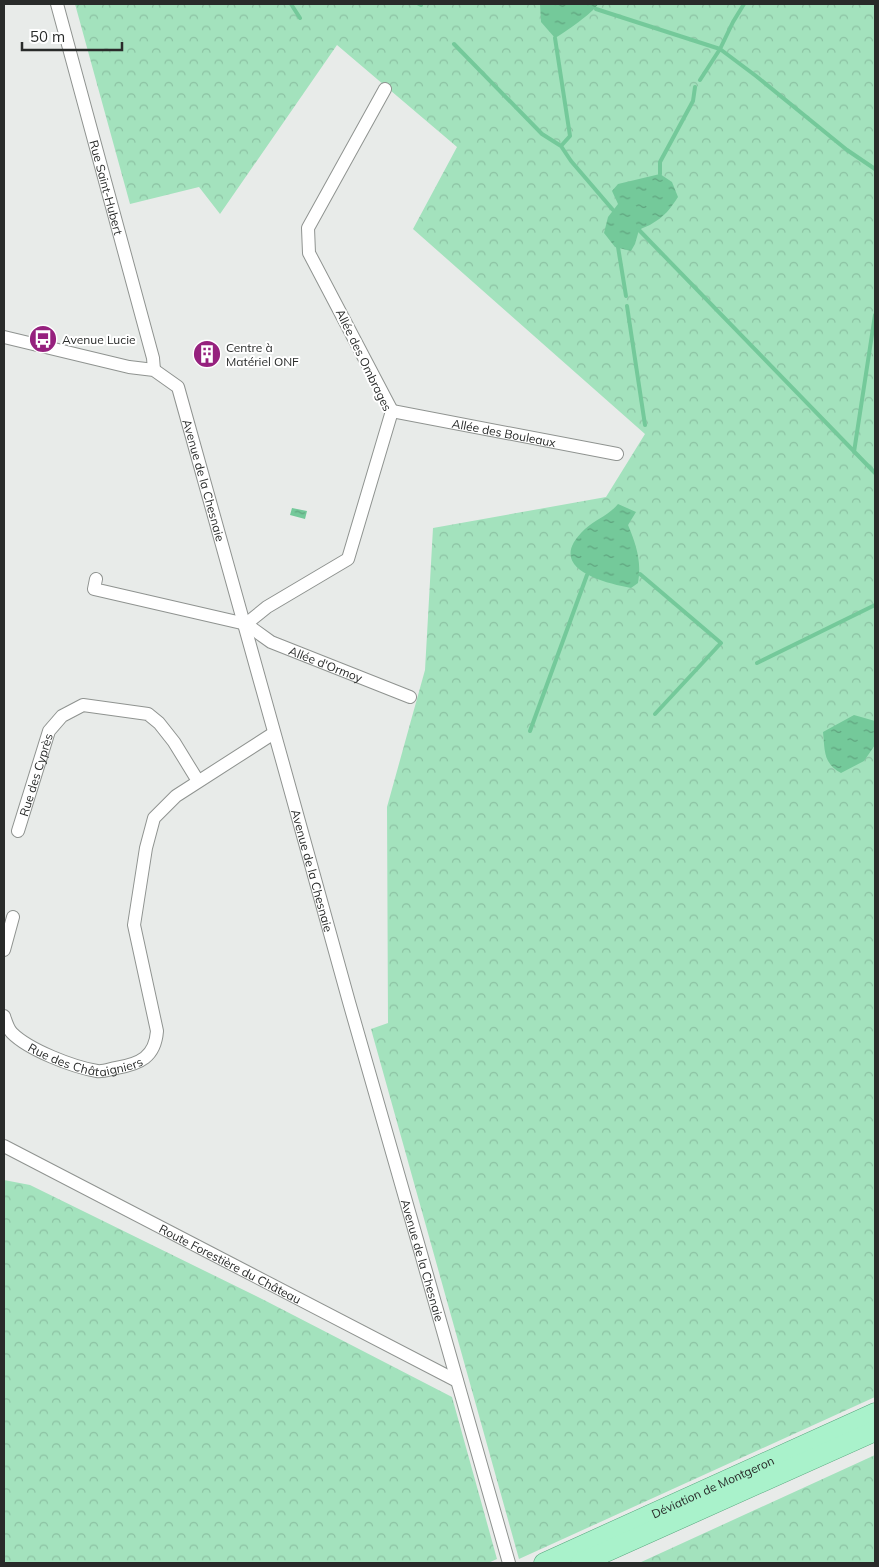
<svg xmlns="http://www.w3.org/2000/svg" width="879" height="1567" font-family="Mulish,sans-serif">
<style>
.forest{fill:url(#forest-crowns)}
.water{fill:url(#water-ripples)}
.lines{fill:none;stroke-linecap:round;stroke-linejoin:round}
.stream{stroke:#74c99a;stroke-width:4}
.street-casing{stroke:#8f9390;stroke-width:14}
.primary-casing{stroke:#56a67d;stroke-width:21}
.street{stroke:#fff;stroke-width:12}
.primary{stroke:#a9f2cb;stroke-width:20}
.labels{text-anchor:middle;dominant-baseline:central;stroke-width:4;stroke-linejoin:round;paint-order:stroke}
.street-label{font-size:12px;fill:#292b2a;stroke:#fff}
.poi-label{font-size:12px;fill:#292b2a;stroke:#fff;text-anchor:start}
</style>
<defs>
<pattern id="forest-crowns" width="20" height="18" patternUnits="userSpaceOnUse" patternTransform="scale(1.25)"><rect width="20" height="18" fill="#a3e2bd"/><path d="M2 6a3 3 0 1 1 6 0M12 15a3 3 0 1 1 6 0" fill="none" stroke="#8cc2a3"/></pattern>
<pattern id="water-ripples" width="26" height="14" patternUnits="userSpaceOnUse" patternTransform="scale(1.25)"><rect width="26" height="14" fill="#74c99a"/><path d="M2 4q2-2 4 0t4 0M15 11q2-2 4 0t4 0" fill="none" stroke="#5fa37e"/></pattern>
</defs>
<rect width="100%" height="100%" fill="#e8ebe9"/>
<path class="forest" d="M 75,4 L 875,4 L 875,1397 L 519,1559 L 371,1029 L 388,1023 L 387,807 L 425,670 L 433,528 L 606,497 L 645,434 L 413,229 L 457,147 L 337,45 L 220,214 L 199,187 L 130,204 Z
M 4,1180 L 30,1185 L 264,1300 L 452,1397 L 497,1559 L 488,1563 L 4,1563 Z
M 875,1455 L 875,1563 L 639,1563 Z"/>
<path class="water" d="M 540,4 L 598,4 C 594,12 564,33 555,38 L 541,22 Z
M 660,174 L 672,182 L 678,197 C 671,208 664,217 653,223 C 649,226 644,227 639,230 L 635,244 L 631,251 L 615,247 L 604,233 L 608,217 L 618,204 L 612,191 L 618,184 Z
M 618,504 L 636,512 L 628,525 C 636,544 642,562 638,583 L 631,588 C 600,582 544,567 585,529 C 596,519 608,516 618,504 Z
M 292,508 L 307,511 L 305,519 L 290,515 Z
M 854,715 L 875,721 L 875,745 L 864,761 L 841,773 C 823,763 825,751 823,732 Z"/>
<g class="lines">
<path class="stream" d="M 291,4 L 300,18
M 419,4 L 421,5
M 596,9 L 720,49 L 756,76 L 847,150 L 875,169
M 555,38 L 570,136 L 561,146
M 454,44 L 542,134 L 561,146 L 571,161 L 613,210
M 700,80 L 720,49 L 733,22 L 744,4
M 660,174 L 660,162 L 693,101 L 695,87
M 639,230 L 875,473
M 618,247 L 626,296
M 627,306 L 645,425
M 854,452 L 875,315
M 640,574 L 721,643 L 655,714
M 757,663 L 875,605
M 530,731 L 587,575"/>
<defs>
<g id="street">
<path id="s1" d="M 57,4 L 153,358 L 154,370"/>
<path id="s2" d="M 4,337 L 129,367 L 154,370 L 178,387 C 236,591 292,797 349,1002 C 402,1189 457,1376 509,1563"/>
<path id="s3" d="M 392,411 L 617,454"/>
<path id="s4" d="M 96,579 L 94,589 L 246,624 L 271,642 L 410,697"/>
<path d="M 246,624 L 267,607 L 348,559 L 392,411 L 309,253 L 308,228 L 385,89"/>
<path id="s5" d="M 18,831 L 49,731 L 62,716 L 83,705 L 148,714 L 159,723 L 174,742 L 198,781"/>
<path d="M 4,950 L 13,917"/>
<path id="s6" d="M 4,1016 C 6,1022 8,1029 12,1033 C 29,1050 73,1067 97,1071 C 103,1072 110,1069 116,1068 C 140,1064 155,1057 157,1031 L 134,925 L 146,848 L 154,818 L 176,796 L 274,733"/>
<path id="s7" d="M 4,1146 L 457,1381"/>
</g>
<g id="primary">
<path id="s8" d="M 544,1563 L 875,1413"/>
<path d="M 581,1563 L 875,1431"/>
</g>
</defs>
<use href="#street" class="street-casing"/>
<use href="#primary" class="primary-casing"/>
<use href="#street" class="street"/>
<use href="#primary" class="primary"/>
</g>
<defs>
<symbol id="bus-disc" viewBox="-11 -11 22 22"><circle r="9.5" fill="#96217e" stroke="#fff"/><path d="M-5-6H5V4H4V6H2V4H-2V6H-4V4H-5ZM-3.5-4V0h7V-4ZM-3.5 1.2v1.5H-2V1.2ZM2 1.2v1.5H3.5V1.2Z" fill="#fff"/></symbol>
<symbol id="building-disc" viewBox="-11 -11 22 22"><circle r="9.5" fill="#96217e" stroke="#fff"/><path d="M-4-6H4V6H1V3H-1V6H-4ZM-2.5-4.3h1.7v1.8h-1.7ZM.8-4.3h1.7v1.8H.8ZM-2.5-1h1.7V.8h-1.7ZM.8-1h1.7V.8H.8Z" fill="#fff"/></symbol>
</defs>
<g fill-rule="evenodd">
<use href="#bus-disc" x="27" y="323" width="32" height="32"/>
<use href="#building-disc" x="191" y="338" width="32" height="32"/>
</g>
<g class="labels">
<g class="street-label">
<text stroke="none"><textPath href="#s1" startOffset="190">Rue Saint-Hubert</textPath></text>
<text transform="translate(364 360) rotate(64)">Allée des Ombrages</text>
<text stroke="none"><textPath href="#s3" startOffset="114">Allée des Bouleaux</textPath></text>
<text stroke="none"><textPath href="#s2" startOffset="280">Avenue de la Chesnaie</textPath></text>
<text stroke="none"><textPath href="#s4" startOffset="256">Allée d'Ormoy</textPath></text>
<text stroke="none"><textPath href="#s5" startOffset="59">Rue des Cyprès</textPath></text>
<text stroke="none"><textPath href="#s2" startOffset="685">Avenue de la Chesnaie</textPath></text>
<text stroke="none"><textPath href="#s6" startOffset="100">Rue des Châtaigniers</textPath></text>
<text stroke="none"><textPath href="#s2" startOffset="1090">Avenue de la Chesnaie</textPath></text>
<text stroke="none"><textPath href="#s7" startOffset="255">Route Forestière du Château</textPath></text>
<text stroke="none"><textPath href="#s8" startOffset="185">Déviation de Montgeron</textPath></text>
</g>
<g class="poi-label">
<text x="62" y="339">Avenue Lucie</text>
<text x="226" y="347">Centre à<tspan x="226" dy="14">Matériel ONF</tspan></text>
</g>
</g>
<rect width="879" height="1567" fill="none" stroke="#292b2a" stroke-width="10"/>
<path d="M22 42v8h100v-8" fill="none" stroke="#292b2a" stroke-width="2.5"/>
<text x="30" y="42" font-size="15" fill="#292b2a" stroke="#ffffff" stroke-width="4" paint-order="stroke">50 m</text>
</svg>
